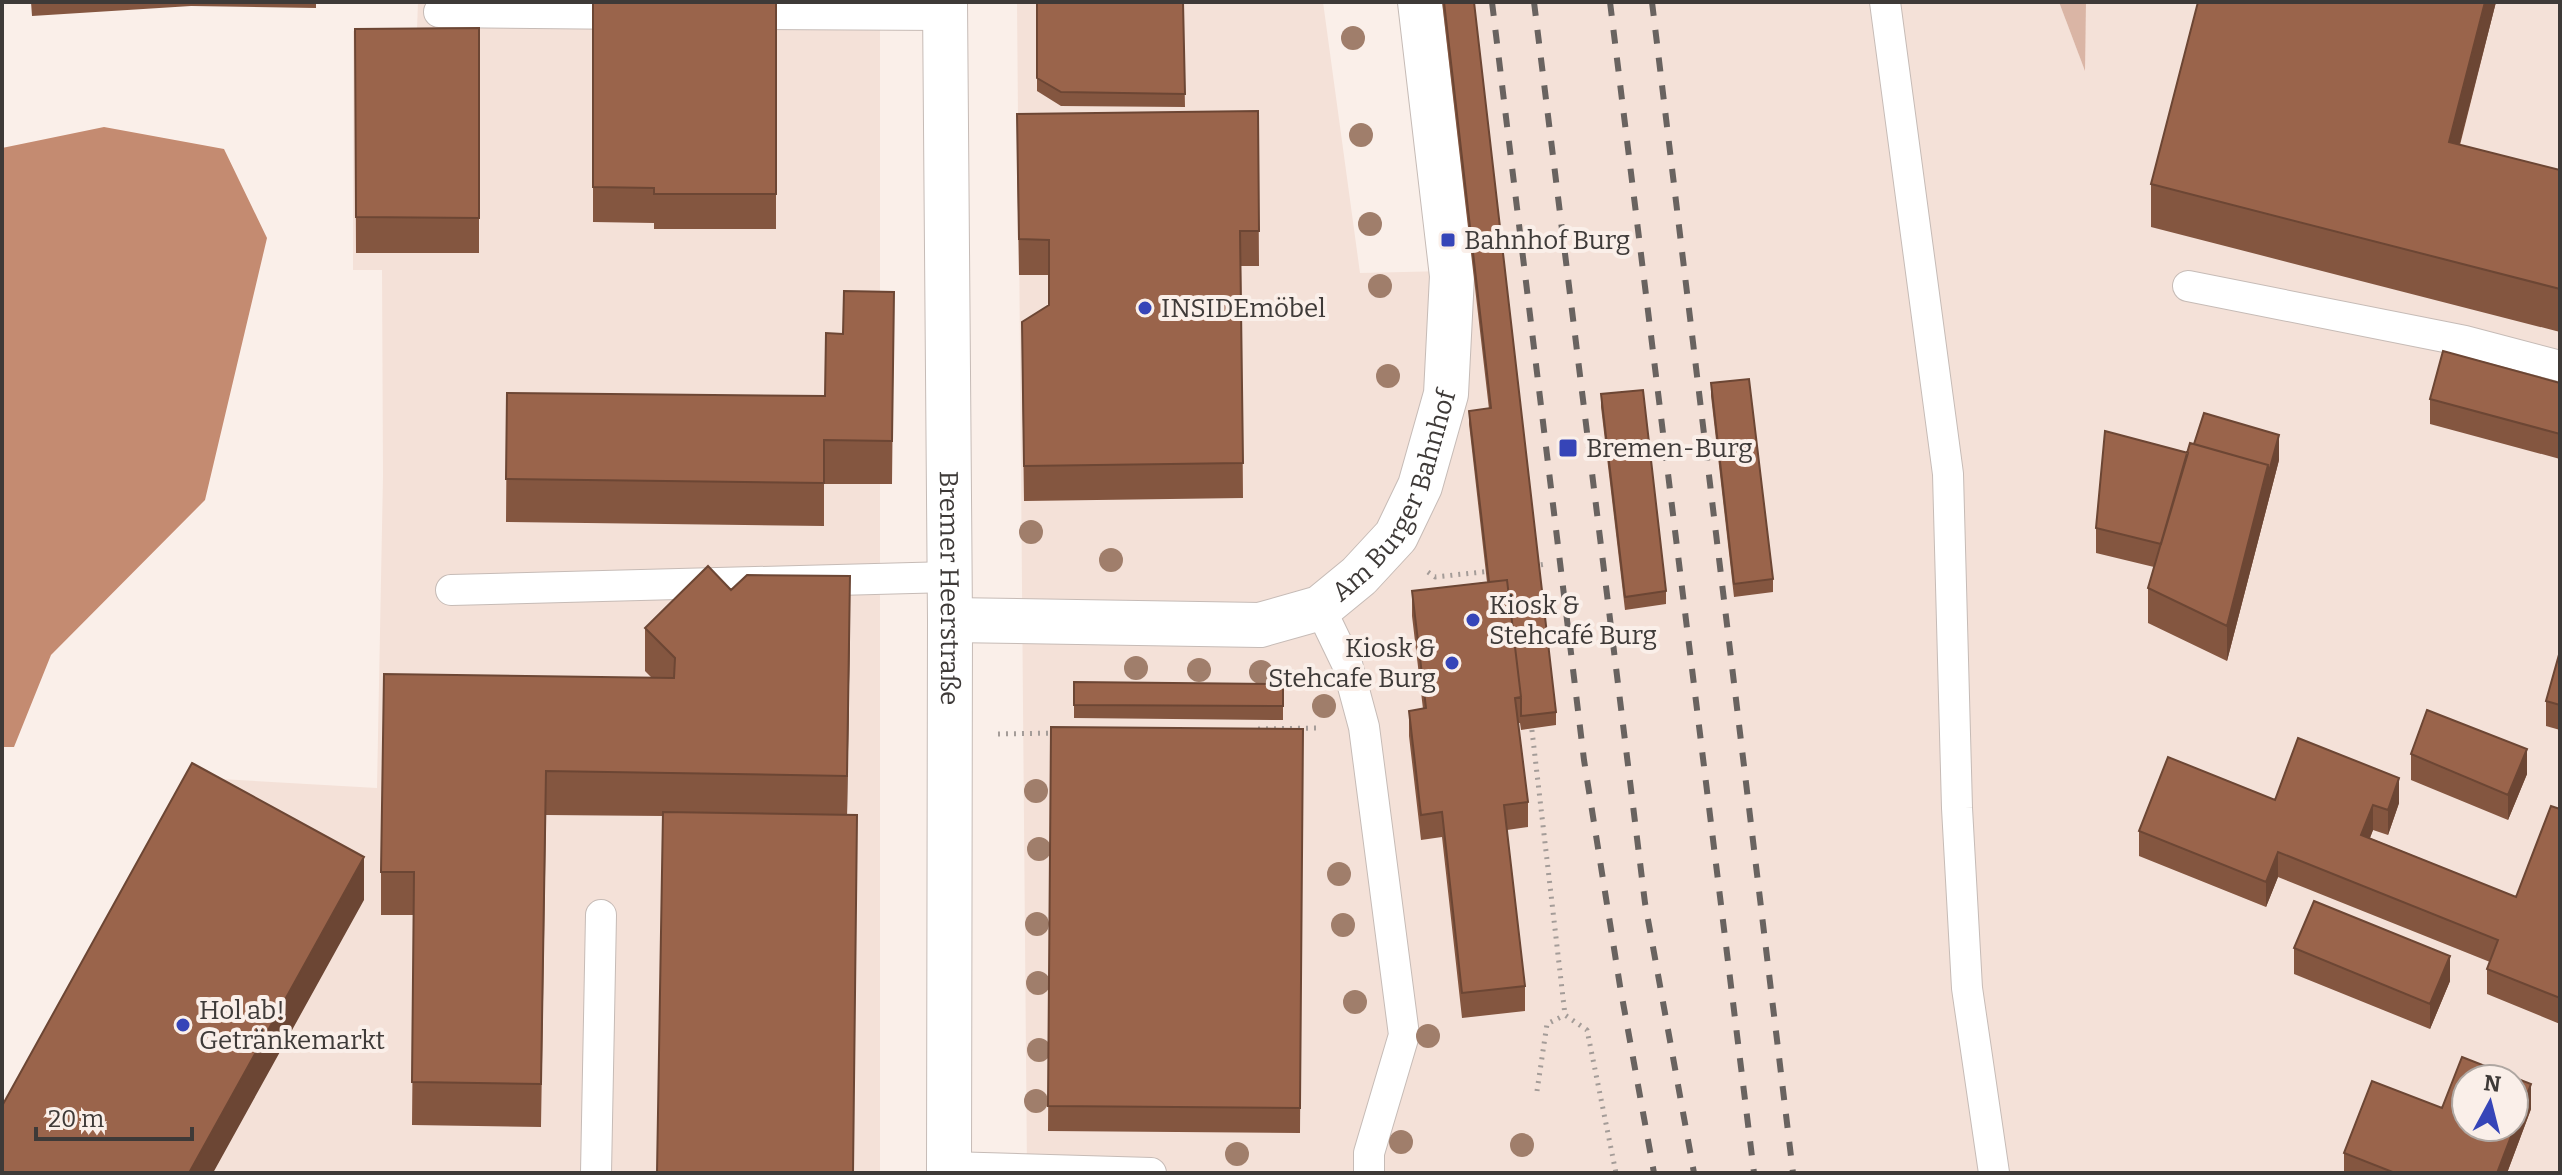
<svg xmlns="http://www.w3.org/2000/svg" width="2562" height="1175" font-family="Bitter,serif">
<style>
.built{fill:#f4e1d8;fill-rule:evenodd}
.green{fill:#dab5a5}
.water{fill:#c48b71}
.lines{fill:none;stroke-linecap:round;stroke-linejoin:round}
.lane-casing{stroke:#c6bbb6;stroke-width:32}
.street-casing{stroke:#c6bbb6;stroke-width:46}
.secondary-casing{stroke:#c6bbb6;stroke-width:46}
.path{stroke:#a49c98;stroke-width:5;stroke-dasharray:2 6;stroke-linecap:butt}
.lane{stroke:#fff;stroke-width:30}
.street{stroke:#fff;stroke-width:44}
.secondary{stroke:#fff;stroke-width:44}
.rail{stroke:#696360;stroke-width:6;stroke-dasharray:14 14;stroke-linecap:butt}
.tree{fill:#a07e6b}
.wall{fill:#845640}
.shaded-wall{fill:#6c4634}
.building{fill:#9a644b;stroke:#6c4634;stroke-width:2;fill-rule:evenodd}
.poi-dot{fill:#3645b8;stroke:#faefe9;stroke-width:3}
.labels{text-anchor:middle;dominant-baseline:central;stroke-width:8;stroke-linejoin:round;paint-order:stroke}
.poi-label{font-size:26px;fill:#3e3a38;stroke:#faefe9;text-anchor:start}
.street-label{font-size:26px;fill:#3e3a38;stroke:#faefe9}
</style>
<rect width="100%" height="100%" fill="#faefe9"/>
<path class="built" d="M 418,2 L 880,2 L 880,1173 L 2,1173 L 186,777 L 377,788 L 383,476 L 382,270 L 353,270 L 353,31 L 417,29 Z
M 1017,2 L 1323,2 L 1360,273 L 1447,271 L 1437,2 L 2059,2 L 2084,68 L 2086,2 L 2560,2 L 2560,1173 L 1027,1173 ZM 2466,1079 L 2514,1079 L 2514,1127 L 2466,1127 Z"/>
<path class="green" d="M 2059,2 L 2086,2 L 2085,71 Z"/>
<path class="water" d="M 104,127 L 224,149 L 267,238 L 205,500 L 51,655 L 14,747 L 2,747 L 2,148 Z"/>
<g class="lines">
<defs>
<path id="lane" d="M 1885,2 L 1948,474 L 1957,808 L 1967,988 L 1994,1173
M 439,12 L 633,14
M 737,14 L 945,15
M 2188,286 L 2465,341 L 2560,366
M 451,590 L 950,577
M 1320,608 L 1347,664 L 1364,727 L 1404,1035 L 1369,1153 L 1369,1173
M 949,1167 L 1151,1173
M 596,1173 L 601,915"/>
<g id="street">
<path id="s1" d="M 950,620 L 1260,625 L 1320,608 L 1359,576 L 1396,536 L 1420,486 L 1446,394 L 1452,276 L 1420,2"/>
</g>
<g id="secondary">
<path id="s2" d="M 945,2 L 950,620 L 949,1173"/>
</g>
</defs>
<use href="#lane" class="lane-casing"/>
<use href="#street" class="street-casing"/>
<use href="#secondary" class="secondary-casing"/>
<path class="path" d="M 1533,566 L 1546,564
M 1428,572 L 1435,577 L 1492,571
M 1531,722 L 1565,1015 L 1587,1030 L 1616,1173
M 1258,729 L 1320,728
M 998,734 L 1056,733
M 1537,1091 L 1547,1024 L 1565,1015"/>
<use href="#lane" class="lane"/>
<use href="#street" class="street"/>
<use href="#secondary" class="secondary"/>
<path class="rail" d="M 1492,2 L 1584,760 L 1620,986 L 1654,1173
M 1534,2 L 1645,903 L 1694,1173
M 1610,2 L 1754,1173
M 1652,2 L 1793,1173"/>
</g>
<g class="tree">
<circle cx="1353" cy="38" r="12"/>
<circle cx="1361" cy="135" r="12"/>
<circle cx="1370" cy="224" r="12"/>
<circle cx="1380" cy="286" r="12"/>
<circle cx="1388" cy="376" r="12"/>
<circle cx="1031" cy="532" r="12"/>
<circle cx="1111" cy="560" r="12"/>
<circle cx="1136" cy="668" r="12"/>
<circle cx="1199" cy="670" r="12"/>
<circle cx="1261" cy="672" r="12"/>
<circle cx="1324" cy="706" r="12"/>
<circle cx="1036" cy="791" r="12"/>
<circle cx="1039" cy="849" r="12"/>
<circle cx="1339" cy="874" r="12"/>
<circle cx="1037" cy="924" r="12"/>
<circle cx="1343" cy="925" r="12"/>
<circle cx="1038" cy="983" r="12"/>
<circle cx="1355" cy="1002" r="12"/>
<circle cx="1428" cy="1036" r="12"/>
<circle cx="1039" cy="1050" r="12"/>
<circle cx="1036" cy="1101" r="12"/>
<circle cx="1401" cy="1142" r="12"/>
<circle cx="1522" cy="1145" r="12"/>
<circle cx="1237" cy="1154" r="12"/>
</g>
<path class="wall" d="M 31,2 L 316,2 L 316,8 L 191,6 L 32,16 Z
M 593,2 L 776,2 L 776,229 L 654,229 L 654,223 L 593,222 Z
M 1037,2 L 1183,2 L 1185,107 L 1061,106 L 1037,91 Z
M 1442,2 L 1474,2 L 1556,712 L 1556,725 L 1521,730 L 1520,723 L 1518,723 L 1528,802 L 1528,827 L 1507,830 L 1525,986 L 1525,1011 L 1462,1018 L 1442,837 L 1421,840 L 1409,736 L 1409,711 L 1423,709 L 1412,616 L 1412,591 L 1487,582 L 1469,424 L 1469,411 L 1489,409 Z
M 2198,2 L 2496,2 L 2460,145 L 2560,170 L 2560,332 L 2151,227 L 2151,184 Z
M 479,28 L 479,253 L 356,253 L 355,29 Z
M 1258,111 L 1259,266 L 1241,266 L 1243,498 L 1024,501 L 1022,357 L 1049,305 L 1049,275 L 1019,275 L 1017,149 Z
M 894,292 L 892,484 L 824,484 L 824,526 L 506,522 L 507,393 L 825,396 L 843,334 Z
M 1711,383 L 1773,579 L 1773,592 L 1734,597 L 1711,396 Z
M 2560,383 L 2560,459 L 2430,424 L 2430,399 Z
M 1601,394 L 1666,591 L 1666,604 L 1625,610 L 1601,407 Z
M 2279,460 L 2227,661 L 2148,623 L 2148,588 L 2154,567 L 2096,553 L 2096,528 Z
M 731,590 L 850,619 L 847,814 L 663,816 L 546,815 L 541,1127 L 412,1125 L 414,915 L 381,915 L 381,872 L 652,678 L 645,671 L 645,628 Z
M 2560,651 L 2560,730 L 2546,726 L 2546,701 Z
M 1074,682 L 1283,684 L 1283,720 L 1074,718 Z
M 1051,727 L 1303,729 L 1300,1133 L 1048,1131 Z
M 2411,754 L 2527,774 L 2508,820 L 2411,780 Z
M 2275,800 L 2399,803 L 2388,835 L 2373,830 L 2370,838 L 2516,897 L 2560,809 L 2560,1024 L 2487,994 L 2487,969 L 2490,962 L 2278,877 L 2266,907 L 2139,856 L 2139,831 Z
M 2294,948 L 2450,981 L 2430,1029 L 2294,974 Z
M 2442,1108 L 2531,1109 L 2507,1173 L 2344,1173 L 2344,1153 Z"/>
<path class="shaded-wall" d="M 2485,2 L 2496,2 L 2449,185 L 2449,142 Z
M 2279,435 L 2279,460 L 2227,661 L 2227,626 L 2268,465 Z
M 850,576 L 850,619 L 847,819 L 847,776 Z
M 2527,749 L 2527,774 L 2508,820 L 2508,795 Z
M 2399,778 L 2399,803 L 2388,835 L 2388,810 Z
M 2373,805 L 2373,830 L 2361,860 L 2361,835 Z
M 2278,852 L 2278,877 L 2266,907 L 2266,882 Z
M 364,857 L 364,900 L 213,1173 L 189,1173 Z
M 2450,956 L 2450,981 L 2430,1029 L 2430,1004 Z
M 2531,1084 L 2531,1109 L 2507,1173 L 2497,1173 Z"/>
<path class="building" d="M 593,2 L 776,2 L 776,194 L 654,194 L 654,188 L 593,187 Z
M 1037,2 L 1183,2 L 1185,94 L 1061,92 L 1037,78 Z
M 1444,2 L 1474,2 L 1556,712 L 1521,716 L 1521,697 L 1507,580 L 1489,582 L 1469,411 L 1491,408 Z
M 2198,2 L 2485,2 L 2449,142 L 2560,170 L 2560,289 L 2151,184 Z
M 479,28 L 479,218 L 356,217 L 355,29 Z
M 1258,111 L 1259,231 L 1240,231 L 1243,463 L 1024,466 L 1022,322 L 1049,305 L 1049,240 L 1019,239 L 1017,114 Z
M 844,291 L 894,292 L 892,441 L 824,440 L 824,483 L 506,479 L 507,393 L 825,396 L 826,333 L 843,334 Z
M 2443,351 L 2560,383 L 2560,434 L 2430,399 Z
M 1749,379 L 1773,579 L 1734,584 L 1711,383 Z
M 1643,390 L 1666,591 L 1625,597 L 1601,394 Z
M 2204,413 L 2279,435 L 2268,475 L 2268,465 L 2194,444 Z
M 2105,431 L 2188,453 L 2161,544 L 2096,528 Z
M 2190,443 L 2268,465 L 2227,626 L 2148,588 Z
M 708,566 L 731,590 L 747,575 L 850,576 L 847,776 L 546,771 L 541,1084 L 412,1082 L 414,872 L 381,872 L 384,674 L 674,678 L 675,658 L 645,628 Z
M 1507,580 L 1521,697 L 1515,698 L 1528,802 L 1504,805 L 1525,986 L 1462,993 L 1442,812 L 1421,815 L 1409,711 L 1426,708 L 1412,591 Z
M 2560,651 L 2560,705 L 2546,701 Z
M 1074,682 L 1283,684 L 1283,706 L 1074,705 Z
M 2427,710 L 2527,749 L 2508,795 L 2411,754 Z
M 1051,727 L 1303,729 L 1300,1108 L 1048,1106 Z
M 2298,738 L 2399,778 L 2388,810 L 2373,805 L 2361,835 L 2516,897 L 2551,806 L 2560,809 L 2560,998 L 2487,969 L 2498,940 L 2278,852 L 2266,882 L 2139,831 L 2168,757 L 2275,800 Z
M 192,763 L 364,857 L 189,1173 L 2,1173 L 2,1106 Z
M 663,812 L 857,815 L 853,1173 L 657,1173 Z
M 2314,901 L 2450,956 L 2430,1004 L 2294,948 Z
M 2462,1057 L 2531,1084 L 2497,1173 L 2395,1173 L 2344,1153 L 2372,1081 L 2442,1108 ZM 2466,1079 L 2514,1079 L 2514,1127 L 2466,1127 Z"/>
<g class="poi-dot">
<rect x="1440" y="232" width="16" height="16" rx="4"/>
<circle cx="1145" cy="308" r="8"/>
<rect x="1558" y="438" width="20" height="20" rx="4"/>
<circle cx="1473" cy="620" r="8"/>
<circle cx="1452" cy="663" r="8"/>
<circle cx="183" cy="1025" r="8"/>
</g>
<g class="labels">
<g class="poi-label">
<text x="1464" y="240">Bahnhof Burg</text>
<text x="1161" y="308">INSIDEmöbel</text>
<text x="1586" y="448">Bremen-Burg</text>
<text x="1489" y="605">Kiosk &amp;<tspan x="1489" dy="30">Stehcafé Burg</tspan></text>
<text x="1436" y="648" text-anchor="end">Kiosk &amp;<tspan x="1436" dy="30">Stehcafe Burg</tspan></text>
<text x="199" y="1010">Hol ab!<tspan x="199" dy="30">Getränkemarkt</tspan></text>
</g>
<g class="street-label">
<text stroke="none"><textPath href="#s1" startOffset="512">Am Burger Bahnhof</textPath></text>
<text stroke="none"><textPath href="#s2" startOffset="586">Bremer Heerstraße</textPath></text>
</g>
</g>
<rect width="2562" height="1175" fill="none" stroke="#3e3a38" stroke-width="8"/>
<g transform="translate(2490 1103) rotate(7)"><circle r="38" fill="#faefe9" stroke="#afa7a2" stroke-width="2"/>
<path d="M0-6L14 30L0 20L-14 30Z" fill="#3645b8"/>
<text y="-12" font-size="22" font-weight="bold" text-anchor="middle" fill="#3e3a38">N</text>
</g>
<path d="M36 1127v12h156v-12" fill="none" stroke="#3e3a38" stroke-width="4"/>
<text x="48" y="1127" font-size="24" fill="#3e3a38" stroke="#faefe9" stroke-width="6" paint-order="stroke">20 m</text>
</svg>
